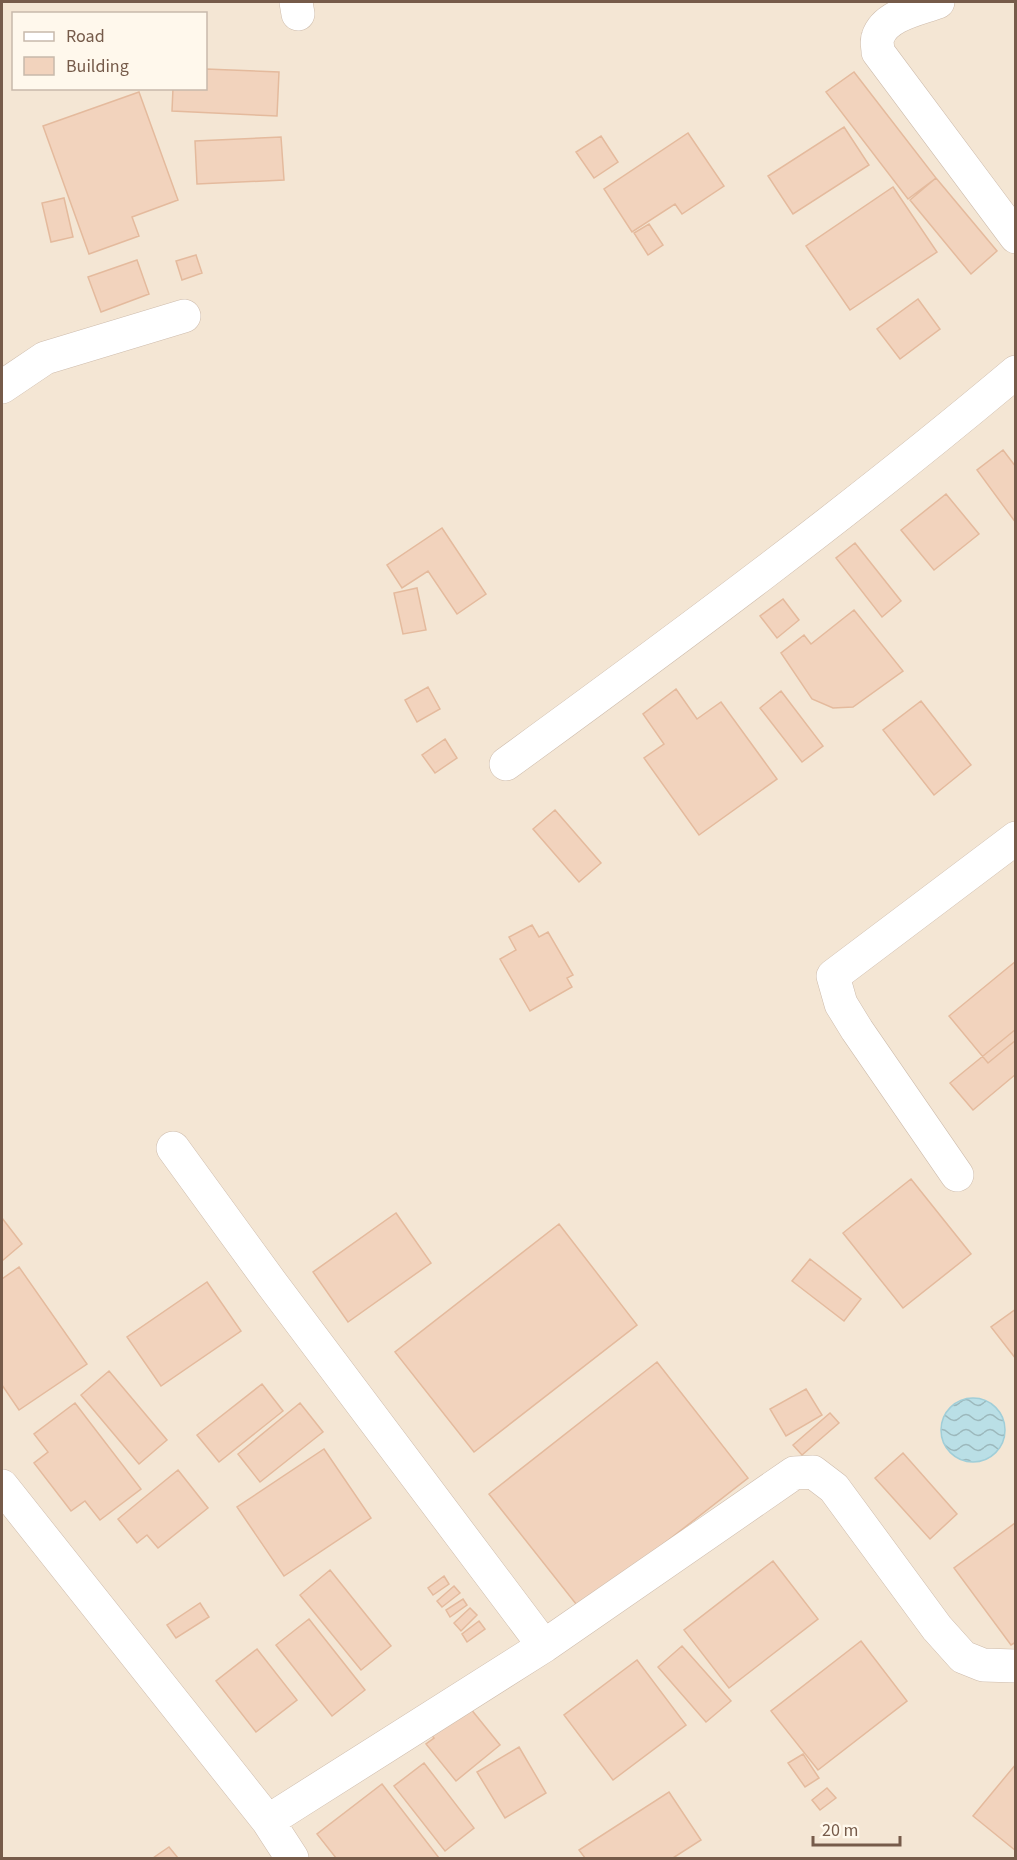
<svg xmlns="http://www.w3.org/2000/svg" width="1017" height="1860" font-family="'Source Sans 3',sans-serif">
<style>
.residential{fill:#f4e6d4;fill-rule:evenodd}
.water{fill:url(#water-waves);stroke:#a0ced8;stroke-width:1.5}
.building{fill:#f2d3bd;stroke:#e4ba9d;stroke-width:1.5}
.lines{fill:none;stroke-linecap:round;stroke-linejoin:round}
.minor-casing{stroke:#cebcac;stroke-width:34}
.minor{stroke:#fff;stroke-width:33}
</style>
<defs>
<pattern id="water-waves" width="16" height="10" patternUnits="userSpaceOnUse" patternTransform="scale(1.5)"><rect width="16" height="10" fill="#badfe6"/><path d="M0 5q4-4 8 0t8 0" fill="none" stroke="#9cb8bc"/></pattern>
</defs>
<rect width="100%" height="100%" fill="#fcf4e5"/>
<path class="residential" d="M 2,2 L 1015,2 L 1015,1858 L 2,1858 ZM 14,14 L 206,14 L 206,88 L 14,88 Z"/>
<path class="water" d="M941 1430a32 32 0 1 1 64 0a32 32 0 1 1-64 0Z"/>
<path class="building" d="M 206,69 L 279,72 L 277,116 L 172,111 L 173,88 L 206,88 Z
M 854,72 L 936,178 L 908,199 L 826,92 Z
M 139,92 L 178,200 L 132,217 L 139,236 L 89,254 L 43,126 Z
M 844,127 L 869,165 L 793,214 L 768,176 Z
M 688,133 L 724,186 L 682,214 L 675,204 L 632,232 L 604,189 Z
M 601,136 L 618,162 L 594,178 L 576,152 Z
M 281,137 L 284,180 L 197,184 L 195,141 Z
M 936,178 L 997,251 L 971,274 L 910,200 Z
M 893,187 L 937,252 L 850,310 L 806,246 Z
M 64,198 L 73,237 L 51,242 L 42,203 Z
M 649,224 L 663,245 L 648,255 L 634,233 Z
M 196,255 L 202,273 L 182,280 L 176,261 Z
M 137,260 L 149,294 L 101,312 L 88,277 Z
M 918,299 L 940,329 L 900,359 L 877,329 Z
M 1003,450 L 1016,467 L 1016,523 L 977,470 Z
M 946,494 L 979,534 L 934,570 L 901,530 Z
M 442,528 L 486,594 L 457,614 L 428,571 L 402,588 L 387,565 Z
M 855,543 L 901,601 L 882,617 L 836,558 Z
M 417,588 L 426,630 L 403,634 L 394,593 Z
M 783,599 L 799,620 L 777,638 L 760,616 Z
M 854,610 L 903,671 L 853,707 L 833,708 L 812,699 L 781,653 L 804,635 L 811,644 Z
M 428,687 L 440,709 L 417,722 L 405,700 Z
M 676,689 L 697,719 L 721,702 L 777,779 L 699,835 L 644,758 L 664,744 L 643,714 Z
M 781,691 L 823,746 L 802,762 L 760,708 Z
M 921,701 L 971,765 L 934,795 L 883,730 Z
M 445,739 L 457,758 L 435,773 L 422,755 Z
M 555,810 L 601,863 L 579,882 L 533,829 Z
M 532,925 L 539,937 L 548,932 L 573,975 L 567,978 L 572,987 L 530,1011 L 500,959 L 516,950 L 509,937 Z
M 1016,961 L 1016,1040 L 988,1063 L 949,1016 Z
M 1016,1029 L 1016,1074 L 973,1110 L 950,1083 Z
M 911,1179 L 971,1254 L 903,1308 L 843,1233 Z
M 396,1213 L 431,1263 L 348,1322 L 313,1272 Z
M 2,1218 L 22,1244 L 2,1261 Z
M 559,1224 L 637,1325 L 474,1452 L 395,1352 Z
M 810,1259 L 861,1299 L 844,1321 L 792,1281 Z
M 19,1267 L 87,1364 L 19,1410 L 2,1385 L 2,1279 Z
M 207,1282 L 241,1331 L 161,1386 L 127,1337 Z
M 1016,1309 L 1016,1359 L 991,1327 Z
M 657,1362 L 748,1478 L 580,1609 L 489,1494 Z
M 109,1371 L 167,1440 L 139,1464 L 81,1395 Z
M 262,1384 L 283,1411 L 219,1462 L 197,1435 Z
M 806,1389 L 822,1415 L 786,1436 L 770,1409 Z
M 75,1403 L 141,1489 L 100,1520 L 85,1501 L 71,1511 L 34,1463 L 48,1452 L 34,1434 Z
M 300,1403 L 323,1432 L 260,1482 L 238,1454 Z
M 830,1413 L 839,1423 L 802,1455 L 793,1445 Z
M 324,1449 L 371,1518 L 284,1576 L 237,1507 Z
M 903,1453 L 957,1514 L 930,1539 L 875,1478 Z
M 178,1470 L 208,1508 L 158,1548 L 147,1535 L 137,1543 L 118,1519 Z
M 1015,1523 L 1016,1642 L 1011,1645 L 954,1568 Z
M 773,1561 L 818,1619 L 729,1688 L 684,1630 Z
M 330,1570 L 391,1646 L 361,1670 L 300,1595 Z
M 444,1576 L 449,1584 L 433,1595 L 428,1588 Z
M 454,1586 L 460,1593 L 442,1607 L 437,1601 Z
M 463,1599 L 467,1605 L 450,1617 L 446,1610 Z
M 200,1603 L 209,1617 L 176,1638 L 167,1625 Z
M 470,1608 L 477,1615 L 461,1631 L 454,1623 Z
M 309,1619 L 365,1690 L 332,1716 L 276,1645 Z
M 479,1621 L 485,1629 L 467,1642 L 462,1634 Z
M 861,1641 L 907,1701 L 818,1770 L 771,1711 Z
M 682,1646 L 731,1701 L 706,1722 L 658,1667 Z
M 257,1649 L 297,1700 L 256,1732 L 216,1681 Z
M 637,1660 L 686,1725 L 613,1780 L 564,1715 Z
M 470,1708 L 500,1745 L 456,1781 L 426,1744 L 434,1738 L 429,1732 Z
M 519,1747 L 546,1793 L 505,1818 L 477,1772 Z
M 803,1754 L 819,1778 L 805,1787 L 788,1763 Z
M 424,1763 L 474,1828 L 445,1851 L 394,1786 Z
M 1016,1764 L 1016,1851 L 973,1816 Z
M 382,1784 L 439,1858 L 336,1858 L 317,1834 Z
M 827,1788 L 836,1798 L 820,1810 L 812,1800 Z
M 669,1792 L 701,1840 L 673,1858 L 585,1858 L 579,1850 Z
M 169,1847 L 178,1858 L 153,1858 Z"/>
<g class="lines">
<defs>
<path id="minor" d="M 296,2 L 298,14
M 938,2 C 919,9 885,15 878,37 C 876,41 878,47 878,52 L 1016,237
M 2,387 L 45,358 L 184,316
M 506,764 C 679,638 852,510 1016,372
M 173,1148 L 272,1284 L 544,1646
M 957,1175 L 857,1030 L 841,1004 L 833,976 L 1016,838
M 2,1486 L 268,1821 L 292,1858
M 268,1821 L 544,1646 L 794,1473 L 813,1472 L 834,1488 L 937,1628 L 963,1657 L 983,1665 L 1016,1666"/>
</defs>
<use href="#minor" class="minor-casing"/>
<use href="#minor" class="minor"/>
</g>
<rect width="1017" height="1860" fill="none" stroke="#765b4a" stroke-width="6"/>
<rect x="12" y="12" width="195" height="78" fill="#fff8ec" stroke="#c8b9ab" stroke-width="1.5"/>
<rect x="24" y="32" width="30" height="9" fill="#ffffff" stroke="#c8b9ab" stroke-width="1.5"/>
<text x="66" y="42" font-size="18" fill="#765b4a">Road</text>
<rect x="24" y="57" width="30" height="18" fill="#f2d3bd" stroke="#c8b9ab" stroke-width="1.5"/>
<text x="66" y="72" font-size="18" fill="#765b4a">Building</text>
<path d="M813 1836v9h87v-9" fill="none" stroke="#765b4a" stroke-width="3"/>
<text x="822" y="1836" font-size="18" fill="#765b4a" stroke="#fff8ec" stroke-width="4.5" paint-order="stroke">20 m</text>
</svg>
